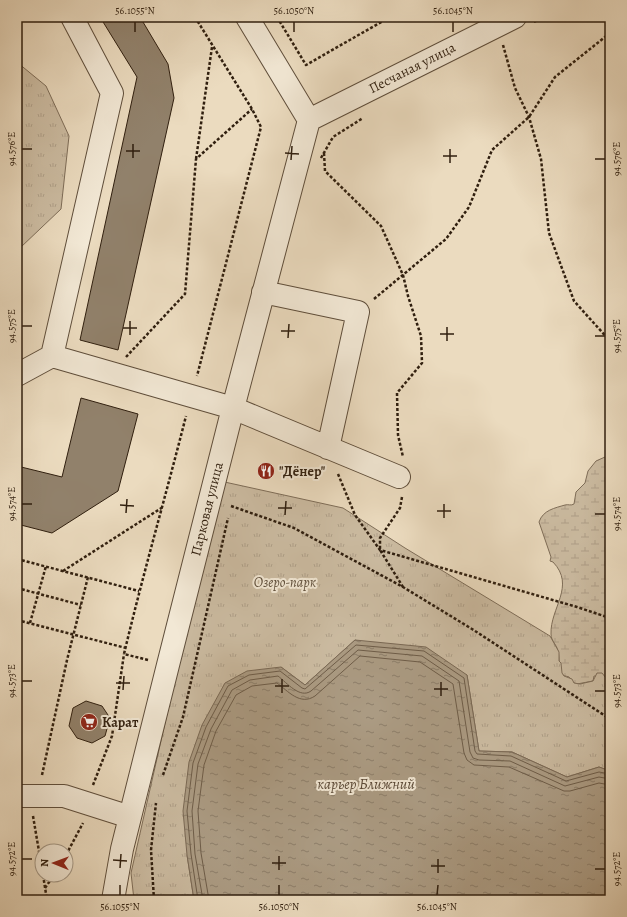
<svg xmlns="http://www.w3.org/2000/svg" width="627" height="917" font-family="Alegreya,serif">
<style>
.wetland{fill:url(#wetland-marsh);stroke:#7e6d58}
.park{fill:url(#park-tufts);stroke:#7e6d58}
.water{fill:url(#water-ripples);stroke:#7a6955}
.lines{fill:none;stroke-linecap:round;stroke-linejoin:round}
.shore{stroke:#6e5d49;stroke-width:1}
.building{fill:#91816b;stroke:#301f0f}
.minor-casing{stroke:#5f4e3b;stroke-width:24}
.path{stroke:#301f0f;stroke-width:2.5;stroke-dasharray:3 2;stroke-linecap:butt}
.minor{stroke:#f2e8d5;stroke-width:22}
.ticks{fill:none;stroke:#301f0f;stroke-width:1.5}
.labels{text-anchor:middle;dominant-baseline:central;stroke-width:4;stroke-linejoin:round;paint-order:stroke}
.street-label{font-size:14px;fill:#301f0f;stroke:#f2e8d5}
.poi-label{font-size:14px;font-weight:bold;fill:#301f0f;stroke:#f2e8d5;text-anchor:start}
.park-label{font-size:14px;font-style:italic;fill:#5e4e3b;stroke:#f2e8d5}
.water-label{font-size:15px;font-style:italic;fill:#5b4a38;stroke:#f2e8d5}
.neatline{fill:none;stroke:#301f0f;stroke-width:1.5}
.ticks-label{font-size:10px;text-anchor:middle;fill:#301f0f}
</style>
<defs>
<pattern id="wetland-marsh" width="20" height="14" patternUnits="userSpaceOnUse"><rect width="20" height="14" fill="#cbbba1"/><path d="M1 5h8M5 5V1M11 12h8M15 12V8" fill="none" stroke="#afa089"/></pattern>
<pattern id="park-tufts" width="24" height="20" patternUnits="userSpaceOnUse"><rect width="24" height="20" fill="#cbbba1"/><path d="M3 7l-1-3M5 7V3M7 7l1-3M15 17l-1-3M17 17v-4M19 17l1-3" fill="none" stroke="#afa089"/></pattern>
<pattern id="water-ripples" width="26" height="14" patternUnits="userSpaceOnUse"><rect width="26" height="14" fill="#ab9b83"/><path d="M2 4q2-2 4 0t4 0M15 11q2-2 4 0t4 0" fill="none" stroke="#8c7e6a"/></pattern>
</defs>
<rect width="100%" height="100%" fill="#ebdbbf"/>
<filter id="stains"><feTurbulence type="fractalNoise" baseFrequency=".005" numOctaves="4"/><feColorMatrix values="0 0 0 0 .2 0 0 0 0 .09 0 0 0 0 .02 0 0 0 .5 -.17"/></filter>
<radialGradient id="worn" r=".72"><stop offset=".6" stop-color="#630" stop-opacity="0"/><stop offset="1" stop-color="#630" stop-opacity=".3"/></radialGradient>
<path class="wetland" d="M 605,457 L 610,457 L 610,683 L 606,677 L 594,676 L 593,681 L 577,684 L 574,683 L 569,677 C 566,676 563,676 561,673 C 558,666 560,658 558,651 C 557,645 551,641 551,634 C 550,608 576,586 553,562 L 550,561 L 551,557 L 539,522 C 543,510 555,508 565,505 C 568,504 571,506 574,504 L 576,492 L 585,483 L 588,471 L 596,461 Z"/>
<path class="park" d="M 18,63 L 46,86 L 69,136 L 61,209 L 21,247 L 17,235 Z
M 220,481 L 343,508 L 405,548 L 550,636 L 559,652 L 559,661 L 561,663 L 562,673 L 564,676 L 572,679 L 574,683 L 580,684 L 593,681 L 597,673 L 602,673 L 610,683 L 610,771 L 599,767 L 567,777 L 512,752 L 479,751 L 467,675 L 355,640 L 305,685 L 281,667 L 187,855 L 194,900 L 134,900 L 131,873 Z"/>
<path class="water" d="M 355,640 L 426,647 L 467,675 L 479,751 L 512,752 L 567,777 L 599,767 L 610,771 L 610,900 L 194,900 L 187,855 L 183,811 L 189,762 L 202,725 L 225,683 L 247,671 L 281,667 L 305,685 Z"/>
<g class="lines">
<path class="shore" d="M 198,900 L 191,854 L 187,811 L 193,763 L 206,727 L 228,686 L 249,675 L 280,671 L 302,688 L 305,689 L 356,645 L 424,651 L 464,678 L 475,751 L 477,754 L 511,756 L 566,781 L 599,772 L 610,774
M 203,900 L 195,854 L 192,811 L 198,764 L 211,729 L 232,690 L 250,680 L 278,676 C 287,683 300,699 311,691 L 358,650 L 422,656 L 459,681 L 470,752 L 473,758 L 479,760 L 510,761 L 565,786 L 599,777 L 610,779
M 209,900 L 201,853 L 198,811 L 204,765 L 216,731 L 236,695 L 252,686 L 277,683 C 288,691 300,706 315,696 L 360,656 L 420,662 L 453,684 L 464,753 L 467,760 L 474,765 L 509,767 L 564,791 L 570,791 L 599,783 L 610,785"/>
</g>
<path class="building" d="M 100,17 L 140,17 L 168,64 L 174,98 L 118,350 L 80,340 L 137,77 Z
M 81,398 L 138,414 L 118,491 L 52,533 L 17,524 L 17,466 L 62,477 Z
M 86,701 L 102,706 L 110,718 L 105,736 L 92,743 L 77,738 L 69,726 L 73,708 Z"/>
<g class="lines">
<defs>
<path id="minor" d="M 247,17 L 309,120
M 309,120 L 515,17
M 263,292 L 358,312 L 328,448
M 52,356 L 112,93 L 72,17
M 17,375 L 52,356 L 233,408 L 399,477
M 17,796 L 64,796 L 130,817
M 113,900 L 122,849 L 168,665 L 233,408 L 309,120"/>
</defs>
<use href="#minor" class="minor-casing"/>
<path class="path" d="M 195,17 L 252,109 L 261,127 L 197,376
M 277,17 L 306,65 L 390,17
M 534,22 L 544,17
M 503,45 L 515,88 L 529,117 L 541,159 L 549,233 L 574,301 L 610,341
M 324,153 L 325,171 L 381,226 L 403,275 L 408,296 L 421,336 L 422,363 L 397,393 L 398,435 L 403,457
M 321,158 L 333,137 L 363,118
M 196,159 L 212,47
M 374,299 L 446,239 L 469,207 L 492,150 L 529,117 L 555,77 L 610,33
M 126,357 L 185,294 L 196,159 L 252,109
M 338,474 L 355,515 L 380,550 L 577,607 L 610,618
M 402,497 L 400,508 L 380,538 L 380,550 L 403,587
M 231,506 L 294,528 L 403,587 L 472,629 L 610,719
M 17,559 L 139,591
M 63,571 L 163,507
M 17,588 L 81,605
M 17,620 L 126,648
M 30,623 L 46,566
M 148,660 L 124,654 C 143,574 166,495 186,416
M 42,775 L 67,660 L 88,577
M 163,775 L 183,717 L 228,518
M 93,785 L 112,736 L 124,654
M 33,816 L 42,869
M 66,855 L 83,823
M 43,875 L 47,900
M 45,888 L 54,875
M 154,900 L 151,850 L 156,803"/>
<use href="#minor" class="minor"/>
</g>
<path class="ticks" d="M 135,32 L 135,22M 294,32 L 294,22M 453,32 L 453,22M 22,149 L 32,149M 126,151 L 140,151M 285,153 L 299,154M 443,156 L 457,156M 133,158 L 133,144M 595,159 L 605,159M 291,160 L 292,146M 450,163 L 450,149M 22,326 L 32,326M 123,328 L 137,328M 281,331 L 295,331M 440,334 L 454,334M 130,335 L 130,321M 595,336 L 605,336M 288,338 L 289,324M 447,341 L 447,327M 22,504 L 32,504M 120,505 L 134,506M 278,508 L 292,508M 437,511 L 451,511M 126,513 L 127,499M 595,514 L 605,514M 285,515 L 286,501M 444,518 L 444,504M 22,681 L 32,681M 116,683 L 130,683M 275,686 L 289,686M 434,689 L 448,689M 123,690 L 124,676M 595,691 L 605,691M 282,693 L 282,679M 441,696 L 441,682M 22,859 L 32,859M 113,860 L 127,861M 272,863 L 286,863M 431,866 L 445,866M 120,868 L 121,854M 595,869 L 605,869M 279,870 L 279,856M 438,873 L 438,859M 120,895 L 120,885M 279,895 L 279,885M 437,895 L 438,885"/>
<defs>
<symbol id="restaurant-disc" viewBox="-11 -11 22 22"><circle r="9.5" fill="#8f2418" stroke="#f2e8d5"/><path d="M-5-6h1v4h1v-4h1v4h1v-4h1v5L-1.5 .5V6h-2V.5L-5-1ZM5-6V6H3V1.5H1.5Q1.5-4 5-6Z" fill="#fff"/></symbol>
<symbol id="supermarket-disc" viewBox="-11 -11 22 22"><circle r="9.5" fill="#8f2418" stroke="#f2e8d5"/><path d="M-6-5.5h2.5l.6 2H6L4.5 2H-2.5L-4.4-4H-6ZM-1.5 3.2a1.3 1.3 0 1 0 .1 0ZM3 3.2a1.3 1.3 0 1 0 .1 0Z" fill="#fff"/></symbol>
</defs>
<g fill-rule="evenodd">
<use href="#restaurant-disc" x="256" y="461" width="20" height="20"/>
<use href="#supermarket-disc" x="79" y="712" width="20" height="20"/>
</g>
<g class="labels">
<g class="street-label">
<text transform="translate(412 68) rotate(-27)">Песчаная улица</text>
<text transform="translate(207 509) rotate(-76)">Парковая улица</text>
</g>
<g class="poi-label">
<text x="279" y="471">"Дёнер"</text>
<text x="102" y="722">Карат</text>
</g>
<g class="park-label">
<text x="285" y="582">Озеро-парк</text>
</g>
<g class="water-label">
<text x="366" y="784">карьер Ближний</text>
</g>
</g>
<rect width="627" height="917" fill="none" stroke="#ebdbbf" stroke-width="44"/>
<g transform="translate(54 863) rotate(271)"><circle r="19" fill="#f2e8d5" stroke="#a49886"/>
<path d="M0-3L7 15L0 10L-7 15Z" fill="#8f2418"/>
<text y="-6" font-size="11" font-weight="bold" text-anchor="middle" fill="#301f0f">N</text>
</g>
<rect x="22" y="22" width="583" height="873" class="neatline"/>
<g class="ticks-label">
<text x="135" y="14">56.1055°N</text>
<text x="294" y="14">56.1050°N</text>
<text x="453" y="14">56.1045°N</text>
<text transform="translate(11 149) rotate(-90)" y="4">94.576°E</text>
<text transform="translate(616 159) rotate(-90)" y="4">94.576°E</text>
<text transform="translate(11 326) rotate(-90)" y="4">94.575°E</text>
<text transform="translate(616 336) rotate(-90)" y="4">94.575°E</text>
<text transform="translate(11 504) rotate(-90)" y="4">94.574°E</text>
<text transform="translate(616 514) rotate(-90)" y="4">94.574°E</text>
<text transform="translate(11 681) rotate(-90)" y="4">94.573°E</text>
<text transform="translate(616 691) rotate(-90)" y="4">94.573°E</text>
<text transform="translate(11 859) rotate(-90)" y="4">94.572°E</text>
<text transform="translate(616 869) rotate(-90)" y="4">94.572°E</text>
<text x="120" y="910">56.1055°N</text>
<text x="279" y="910">56.1050°N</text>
<text x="437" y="910">56.1045°N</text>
</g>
<rect width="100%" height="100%" filter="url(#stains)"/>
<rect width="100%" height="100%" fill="url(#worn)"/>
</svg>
